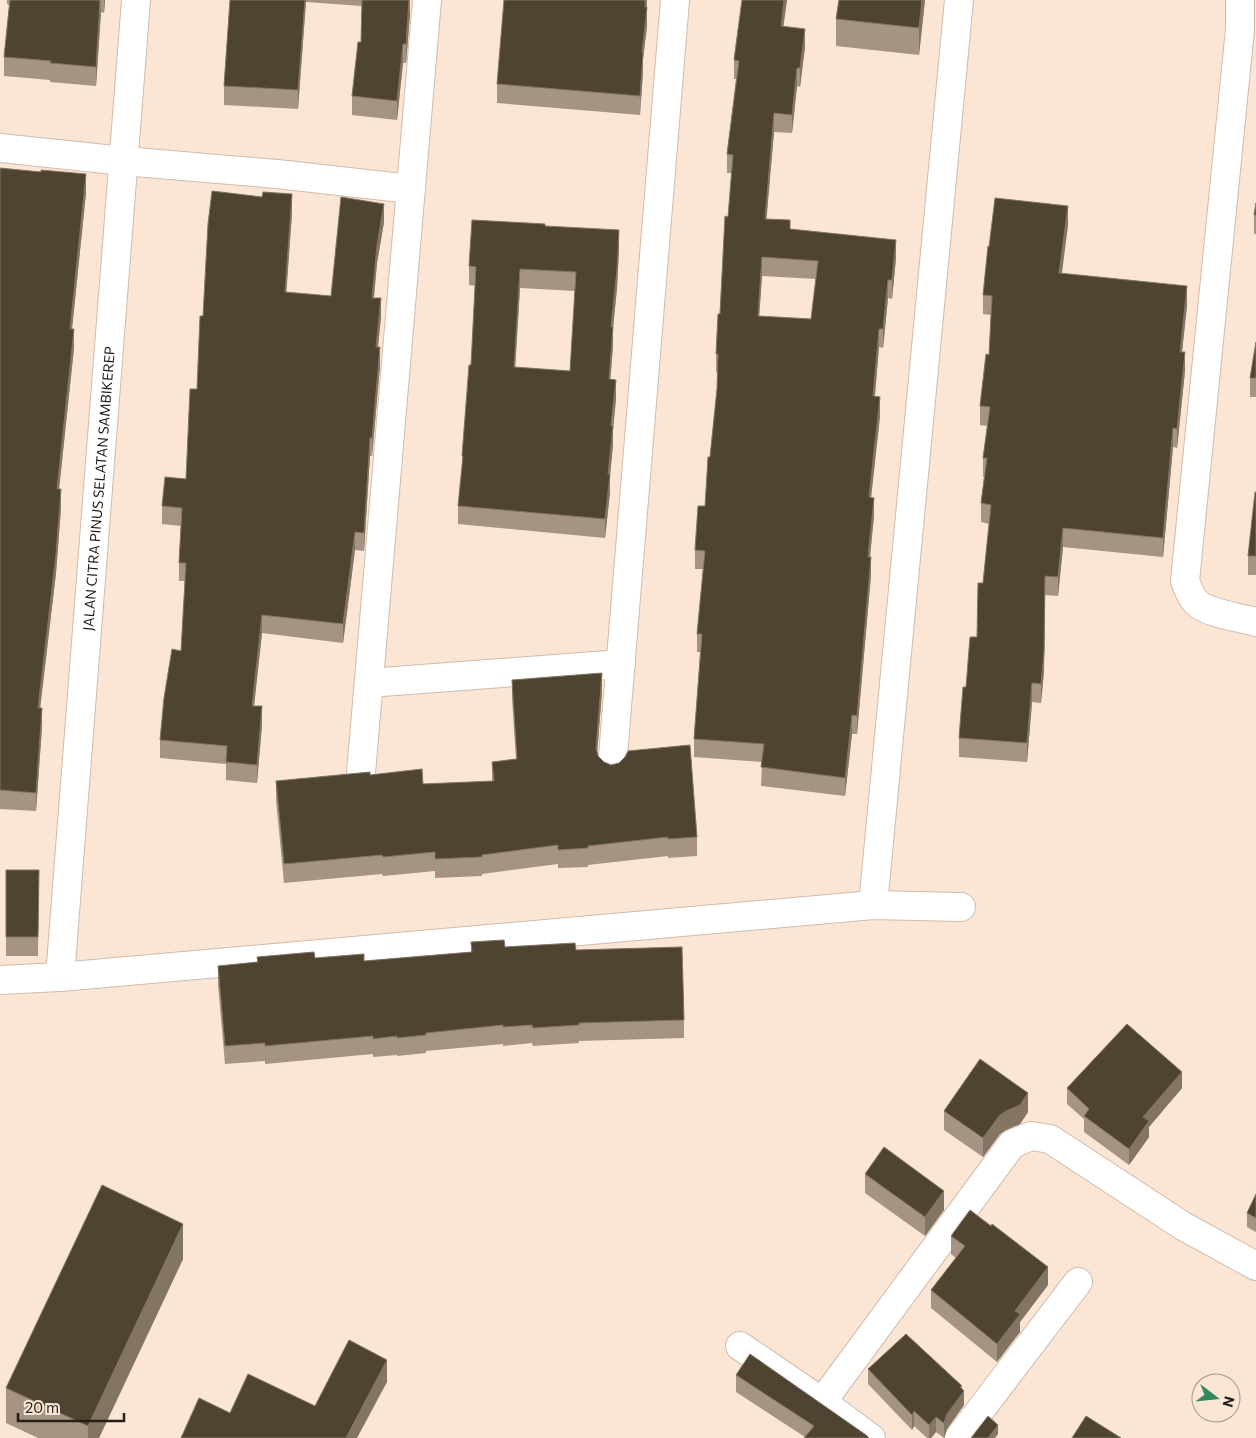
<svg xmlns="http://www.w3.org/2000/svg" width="1256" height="1438" font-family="Commissioner,sans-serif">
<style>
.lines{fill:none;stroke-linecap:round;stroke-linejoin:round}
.minor-casing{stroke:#d1bcac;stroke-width:30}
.minor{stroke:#fff;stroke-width:28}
.wall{fill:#a59484;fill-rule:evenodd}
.shaded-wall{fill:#837463}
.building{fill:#4f4332;stroke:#837463;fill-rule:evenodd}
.labels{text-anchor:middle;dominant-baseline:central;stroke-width:5;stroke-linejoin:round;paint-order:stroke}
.street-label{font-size:14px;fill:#261e18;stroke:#fbe6d5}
</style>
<rect width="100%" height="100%" fill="#fbe6d5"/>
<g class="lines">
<defs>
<g id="minor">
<path d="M 1240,0 L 1240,29 L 1185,581 C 1188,588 1190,596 1196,602 C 1208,614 1239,617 1256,622"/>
<path d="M 0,148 L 124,161 L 277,174 L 411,189"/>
<path d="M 369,683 L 621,664"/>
<path d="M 612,768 L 675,0"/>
<path d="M 361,773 L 427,0"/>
<path d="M 873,905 L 959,0"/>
<path id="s1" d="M 60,977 L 136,0"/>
<path d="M 0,980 L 60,977 L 873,905 L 961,907"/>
<path d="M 740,1346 L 822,1402 L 871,1438"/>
<path d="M 822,1402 L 1012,1144 L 1031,1136 L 1050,1139 L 1183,1226 L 1256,1266"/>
<path d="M 959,1438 L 1078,1282"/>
</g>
</defs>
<use href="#minor" class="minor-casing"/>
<use href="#minor" class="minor"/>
</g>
<path class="wall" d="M 7,0 L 105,0 L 104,13 L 101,12 L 96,86 L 50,82 L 50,80 L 4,76 L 4,57 L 9,5 L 7,4 Z
M 230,0 L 410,0 L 410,14 L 406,63 L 403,63 L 397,120 L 352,115 L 352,96 L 361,42 L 362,6 L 306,2 L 298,109 L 224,105 L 224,86 Z
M 647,0 L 647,26 L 643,59 L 643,72 L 640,115 L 497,103 L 497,84 Z
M 742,0 L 787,0 L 783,26 L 805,47 L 800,87 L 797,86 L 792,133 L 774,132 L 766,219 L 790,229 L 896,258 L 892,299 L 888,298 L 883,348 L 879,347 L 875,397 L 880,416 L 871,497 L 874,516 L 870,557 L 871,575 L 857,734 L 852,734 L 845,796 L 761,786 L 762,762 L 694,757 L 694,739 L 700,652 L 697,652 L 697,634 L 703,569 L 695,569 L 695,550 L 705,506 L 717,389 L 717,373 L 716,372 L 716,354 L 732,173 L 727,173 L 727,154 L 736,79 L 734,79 L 734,60 ZM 762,276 L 816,279 L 811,319 L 759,316 Z
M 839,0 L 925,0 L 919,55 L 836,46 L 836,19 Z
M 0,168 L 86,193 L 72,329 L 74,348 L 59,489 L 61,508 L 56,573 L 40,708 L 42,727 L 36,811 L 0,809 Z
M 1256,203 L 1256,234 L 1254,234 L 1254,215 Z
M 292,213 L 286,293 L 331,296 L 384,222 L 377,263 L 374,298 L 381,317 L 378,347 L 380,366 L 372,456 L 370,456 L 364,551 L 355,550 L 343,643 L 262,633 L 254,706 L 262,725 L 257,783 L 226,780 L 226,764 L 160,758 L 160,740 L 181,651 L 185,581 L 179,581 L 179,563 L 181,526 L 162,524 L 162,506 L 186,479 L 197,389 L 203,316 Z
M 1068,225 L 1062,273 L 1187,305 L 1182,352 L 1185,371 L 1177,448 L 1173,447 L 1163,557 L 1063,547 L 1058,596 L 1045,595 L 1044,671 L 1041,703 L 1032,702 L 1027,762 L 959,757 L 959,738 L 966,687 L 977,637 L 989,524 L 981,522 L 981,503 L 984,477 L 983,477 L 983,458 L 987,426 L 980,425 L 980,406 L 989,355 L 991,315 L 983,314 L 983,295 L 989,247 Z
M 545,226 L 619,249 L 617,288 L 613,328 L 613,346 L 610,379 L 616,399 L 613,429 L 613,445 L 610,475 L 610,493 L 605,538 L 458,524 L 458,506 L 462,469 L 462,456 L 471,365 L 476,286 L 469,285 L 469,266 ZM 520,288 L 575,291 L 570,371 L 515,368 Z
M 1256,342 L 1256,397 L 1250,397 L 1250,378 Z
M 1256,492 L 1256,575 L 1248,575 L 1248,556 Z
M 512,680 L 602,692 L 597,753 L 598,756 L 604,762 L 611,765 L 619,763 L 697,837 L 697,856 L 668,858 L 668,856 L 588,865 L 588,867 L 558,868 L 558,864 L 482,874 L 482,876 L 435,878 L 435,871 L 383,876 L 382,874 L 284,883 L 276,800 L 276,781 L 370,775 L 423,784 L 492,781 L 492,762 L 516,759 L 512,699 Z
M 6,870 L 39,870 L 38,956 L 6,956 Z
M 471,942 L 505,947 L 576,950 L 684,1020 L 684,1038 L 579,1041 L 579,1043 L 533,1046 L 532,1043 L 503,1046 L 503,1044 L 426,1051 L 426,1053 L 397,1056 L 397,1055 L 373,1057 L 373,1054 L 265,1064 L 265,1061 L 225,1064 L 218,985 L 218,966 L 257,962 L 257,957 L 315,958 L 364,961 L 471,952 Z
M 1067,1088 L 1182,1088 L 1149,1127 L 1149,1137 L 1129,1165 L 1084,1132 L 1084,1119 L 1067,1104 Z
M 944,1111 L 1028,1112 L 1020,1124 L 1006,1130 L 1000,1134 L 983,1157 L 944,1130 Z
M 865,1174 L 944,1210 L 925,1236 L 865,1193 Z
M 1256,1194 L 1256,1232 L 1247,1227 L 1247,1213 Z
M 951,1236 L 1048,1285 L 1020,1322 L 1020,1332 L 997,1362 L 931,1308 L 931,1290 L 956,1258 L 951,1254 Z
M 183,1259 L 99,1438 L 38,1438 L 6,1423 L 6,1388 Z
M 868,1369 L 962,1389 L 964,1405 L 947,1429 L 944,1438 L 936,1432 L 931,1438 L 927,1438 L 914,1426 L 912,1430 L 868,1384 Z
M 736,1375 L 869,1438 L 805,1437 L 736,1392 Z"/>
<path class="shaded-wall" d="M 100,0 L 101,12 L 96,86 L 96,67 Z
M 104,0 L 105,0 L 104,13 Z
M 305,0 L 306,0 L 298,109 L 298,90 Z
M 409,0 L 410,14 L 406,63 L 406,44 Z
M 645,0 L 647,0 L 645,20 L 647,7 L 647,26 L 643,59 L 643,72 L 640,115 L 642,53 Z
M 784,0 L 787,0 L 781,44 L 781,26 Z
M 922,0 L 925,0 L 919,55 L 919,28 Z
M 805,29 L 805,47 L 800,87 L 800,68 Z
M 403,44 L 403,63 L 397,120 L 397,101 Z
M 797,68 L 797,86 L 792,133 L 792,115 Z
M 774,113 L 774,132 L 765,237 L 765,219 Z
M 86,174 L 86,193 L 70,348 L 70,329 Z
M 292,194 L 292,213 L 285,311 L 285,292 Z
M 384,204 L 384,222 L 377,263 L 372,316 L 372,298 L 377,245 Z
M 1068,206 L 1068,225 L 1059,292 L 1059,273 Z
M 619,230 L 619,249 L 617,288 L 613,328 L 613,346 L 609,398 L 611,327 Z
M 896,240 L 896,258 L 892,299 L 892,280 Z
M 762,257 L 762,276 L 758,334 L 758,316 Z
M 520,269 L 520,288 L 514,386 L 514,367 Z
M 888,280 L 888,298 L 883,348 L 883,329 Z
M 1187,286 L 1187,305 L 1180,371 L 1180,352 Z
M 381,298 L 381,317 L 376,365 L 376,347 Z
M 74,329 L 74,348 L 57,508 L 57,489 Z
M 879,329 L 879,347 L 873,415 L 873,396 Z
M 380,347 L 380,366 L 372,456 L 372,438 Z
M 1185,352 L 1185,371 L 1177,448 L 1177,429 Z
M 616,380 L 616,399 L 613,429 L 613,445 L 610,475 L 610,493 L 605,538 L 605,519 L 608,474 Z
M 880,397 L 880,416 L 869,516 L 869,497 Z
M 1173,428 L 1173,447 L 1163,557 L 1163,538 Z
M 370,438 L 370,456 L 364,551 L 364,533 Z
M 61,489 L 61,508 L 56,573 L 38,726 L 38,708 Z
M 874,498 L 874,516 L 868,575 L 868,557 Z
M 1063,528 L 1063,547 L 1058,596 L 1058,577 Z
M 355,532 L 355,550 L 343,643 L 343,624 Z
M 871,557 L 871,575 L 857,734 L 857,716 Z
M 1045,576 L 1044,671 L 1041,703 L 1041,684 Z
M 262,615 L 262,633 L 252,724 L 252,706 Z
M 602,673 L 602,692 L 596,767 L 596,748 Z
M 1032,683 L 1032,702 L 1027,762 L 1027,743 Z
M 262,706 L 262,725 L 257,783 L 257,765 Z
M 42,708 L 42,727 L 36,811 L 36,793 Z
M 852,715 L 852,734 L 845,796 L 845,778 Z
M 1182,1072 L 1182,1088 L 1149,1127 L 1149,1137 L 1129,1165 L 1129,1149 L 1143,1117 Z
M 1028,1093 L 1028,1112 L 1020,1124 L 1006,1130 L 1000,1134 L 983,1157 L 983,1138 L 1000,1115 Z
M 944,1191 L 944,1210 L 925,1236 L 925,1217 Z
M 183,1224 L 183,1259 L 99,1438 L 88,1438 L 88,1426 Z
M 1048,1267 L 1048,1285 L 1020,1322 L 1020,1332 L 997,1362 L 997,1344 L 1015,1311 Z
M 387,1360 L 387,1382 L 357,1438 L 346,1438 Z
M 962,1386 L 962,1394 L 964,1391 L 964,1405 L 947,1429 L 944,1438 L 944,1423 L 947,1414 Z
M 914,1411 L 914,1426 L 912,1430 L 912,1415 Z
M 936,1417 L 936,1432 L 931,1438 L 929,1438 L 929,1425 Z
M 998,1425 L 998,1434 L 995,1438 L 988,1438 Z"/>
<path class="building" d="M 10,0 L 100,0 L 96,67 L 50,63 L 51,61 L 4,57 Z
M 230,0 L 305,0 L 298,90 L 224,86 Z
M 362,0 L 409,0 L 406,44 L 403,44 L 397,101 L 352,96 L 358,42 L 361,42 Z
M 504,0 L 645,0 L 645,7 L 647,7 L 642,53 L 643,53 L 640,96 L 497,84 Z
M 742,0 L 784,0 L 781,26 L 805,29 L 800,68 L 797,68 L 792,115 L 774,113 L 765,219 L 790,220 L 790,229 L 896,240 L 892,280 L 888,280 L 883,329 L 879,329 L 873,396 L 880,397 L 869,497 L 874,498 L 868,557 L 871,557 L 857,716 L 852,715 L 845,778 L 761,767 L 764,744 L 694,739 L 702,634 L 697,634 L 705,551 L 695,550 L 698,506 L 705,506 L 708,457 L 710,457 L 717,389 L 718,354 L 716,354 L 718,314 L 720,314 L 725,216 L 728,217 L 733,155 L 727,154 L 739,61 L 734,60 ZM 762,257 L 818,261 L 811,319 L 758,316 Z
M 839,0 L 922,0 L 919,28 L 836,19 Z
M 0,168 L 41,172 L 41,170 L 86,174 L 70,329 L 74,329 L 57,489 L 61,489 L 56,554 L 38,708 L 42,708 L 36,793 L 0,790 Z
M 212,191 L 262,197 L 263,192 L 292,194 L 285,292 L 331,296 L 341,197 L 384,204 L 377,245 L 372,298 L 381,298 L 376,347 L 380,347 L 372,438 L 370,438 L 364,533 L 355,532 L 343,624 L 262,615 L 252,706 L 262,706 L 257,765 L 226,762 L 227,746 L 160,740 L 164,698 L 172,649 L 181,651 L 186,563 L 179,563 L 182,508 L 162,506 L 165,477 L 186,479 L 190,389 L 197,389 L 200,316 L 203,316 L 208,224 Z
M 995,198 L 1068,206 L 1059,273 L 1187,286 L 1180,352 L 1185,352 L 1177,429 L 1173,428 L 1163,538 L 1063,528 L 1058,577 L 1045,576 L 1044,652 L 1041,684 L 1032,683 L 1027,743 L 959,738 L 963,687 L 966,687 L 970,637 L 977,637 L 978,583 L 983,583 L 991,505 L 981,503 L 987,458 L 983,458 L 990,407 L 980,406 L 986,354 L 989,355 L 992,296 L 983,295 L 988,246 L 989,247 Z
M 1256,203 L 1256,215 L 1254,215 Z
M 472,220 L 545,224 L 545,226 L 619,230 L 617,269 L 611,327 L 613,327 L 609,379 L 616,380 L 611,426 L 613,426 L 608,474 L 610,474 L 605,519 L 458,506 L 463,456 L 462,456 L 469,365 L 471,365 L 476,267 L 469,266 ZM 520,269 L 576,272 L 570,371 L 514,367 Z
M 1256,342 L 1256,378 L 1250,378 Z
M 1255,492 L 1256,492 L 1256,556 L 1248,556 Z
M 602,673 L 596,748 L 598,756 L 604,762 L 611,765 L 619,763 L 625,757 L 628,751 L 690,745 L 697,837 L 668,839 L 668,837 L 588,846 L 588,848 L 558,850 L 558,845 L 482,855 L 482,857 L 435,859 L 435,852 L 383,857 L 382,855 L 284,864 L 276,781 L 370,772 L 370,775 L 422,769 L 423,784 L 494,781 L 492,762 L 517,759 L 512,680 Z
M 6,870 L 39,870 L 38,937 L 6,937 Z
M 504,940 L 505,947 L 575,943 L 576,950 L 682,947 L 684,1020 L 579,1023 L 579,1025 L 533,1028 L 532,1025 L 503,1027 L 503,1025 L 426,1033 L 426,1035 L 397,1038 L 397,1036 L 373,1039 L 373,1036 L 265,1046 L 265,1043 L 225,1046 L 218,966 L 258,962 L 257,957 L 314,952 L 315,958 L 364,954 L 364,961 L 472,952 L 471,942 Z
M 1127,1024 L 1182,1072 L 1143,1117 L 1149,1121 L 1129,1149 L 1084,1116 L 1089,1109 L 1067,1088 Z
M 980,1059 L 1028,1093 L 1020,1105 L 1006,1111 L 1000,1115 L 983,1138 L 944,1111 Z
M 884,1147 L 944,1191 L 925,1217 L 865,1174 Z
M 102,1185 L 183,1224 L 88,1426 L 6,1388 Z
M 1256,1194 L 1256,1218 L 1247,1213 Z
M 970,1210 L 991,1226 L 992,1224 L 1048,1267 L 1015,1311 L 1020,1314 L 997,1344 L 931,1290 L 965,1246 L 951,1236 Z
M 906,1334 L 962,1386 L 960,1387 L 964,1391 L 947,1414 L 944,1423 L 936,1417 L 929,1425 L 914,1411 L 912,1415 L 868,1369 Z
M 349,1340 L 387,1360 L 346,1438 L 181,1438 L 199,1398 L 230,1413 L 248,1374 L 315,1406 Z
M 750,1354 L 866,1435 L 869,1438 L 804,1438 L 814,1426 L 736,1375 Z
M 988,1416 L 998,1425 L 988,1438 L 971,1438 Z
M 1086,1416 L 1121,1438 L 1072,1438 Z"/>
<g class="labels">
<g class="street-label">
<text stroke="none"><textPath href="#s1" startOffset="490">JALAN CITRA PINUS SELATAN SAMBIKEREP</textPath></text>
</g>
</g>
<g transform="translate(1216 1398) rotate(106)"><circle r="24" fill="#fbe6d5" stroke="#a69689"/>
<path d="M0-4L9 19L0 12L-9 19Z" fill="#31895e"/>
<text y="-8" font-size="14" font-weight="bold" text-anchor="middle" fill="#261e18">N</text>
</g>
<path d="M18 1413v8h106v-8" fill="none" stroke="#261e18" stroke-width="2.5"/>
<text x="25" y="1413" font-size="15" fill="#261e18" stroke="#fbe6d5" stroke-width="4" paint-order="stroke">20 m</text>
</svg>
